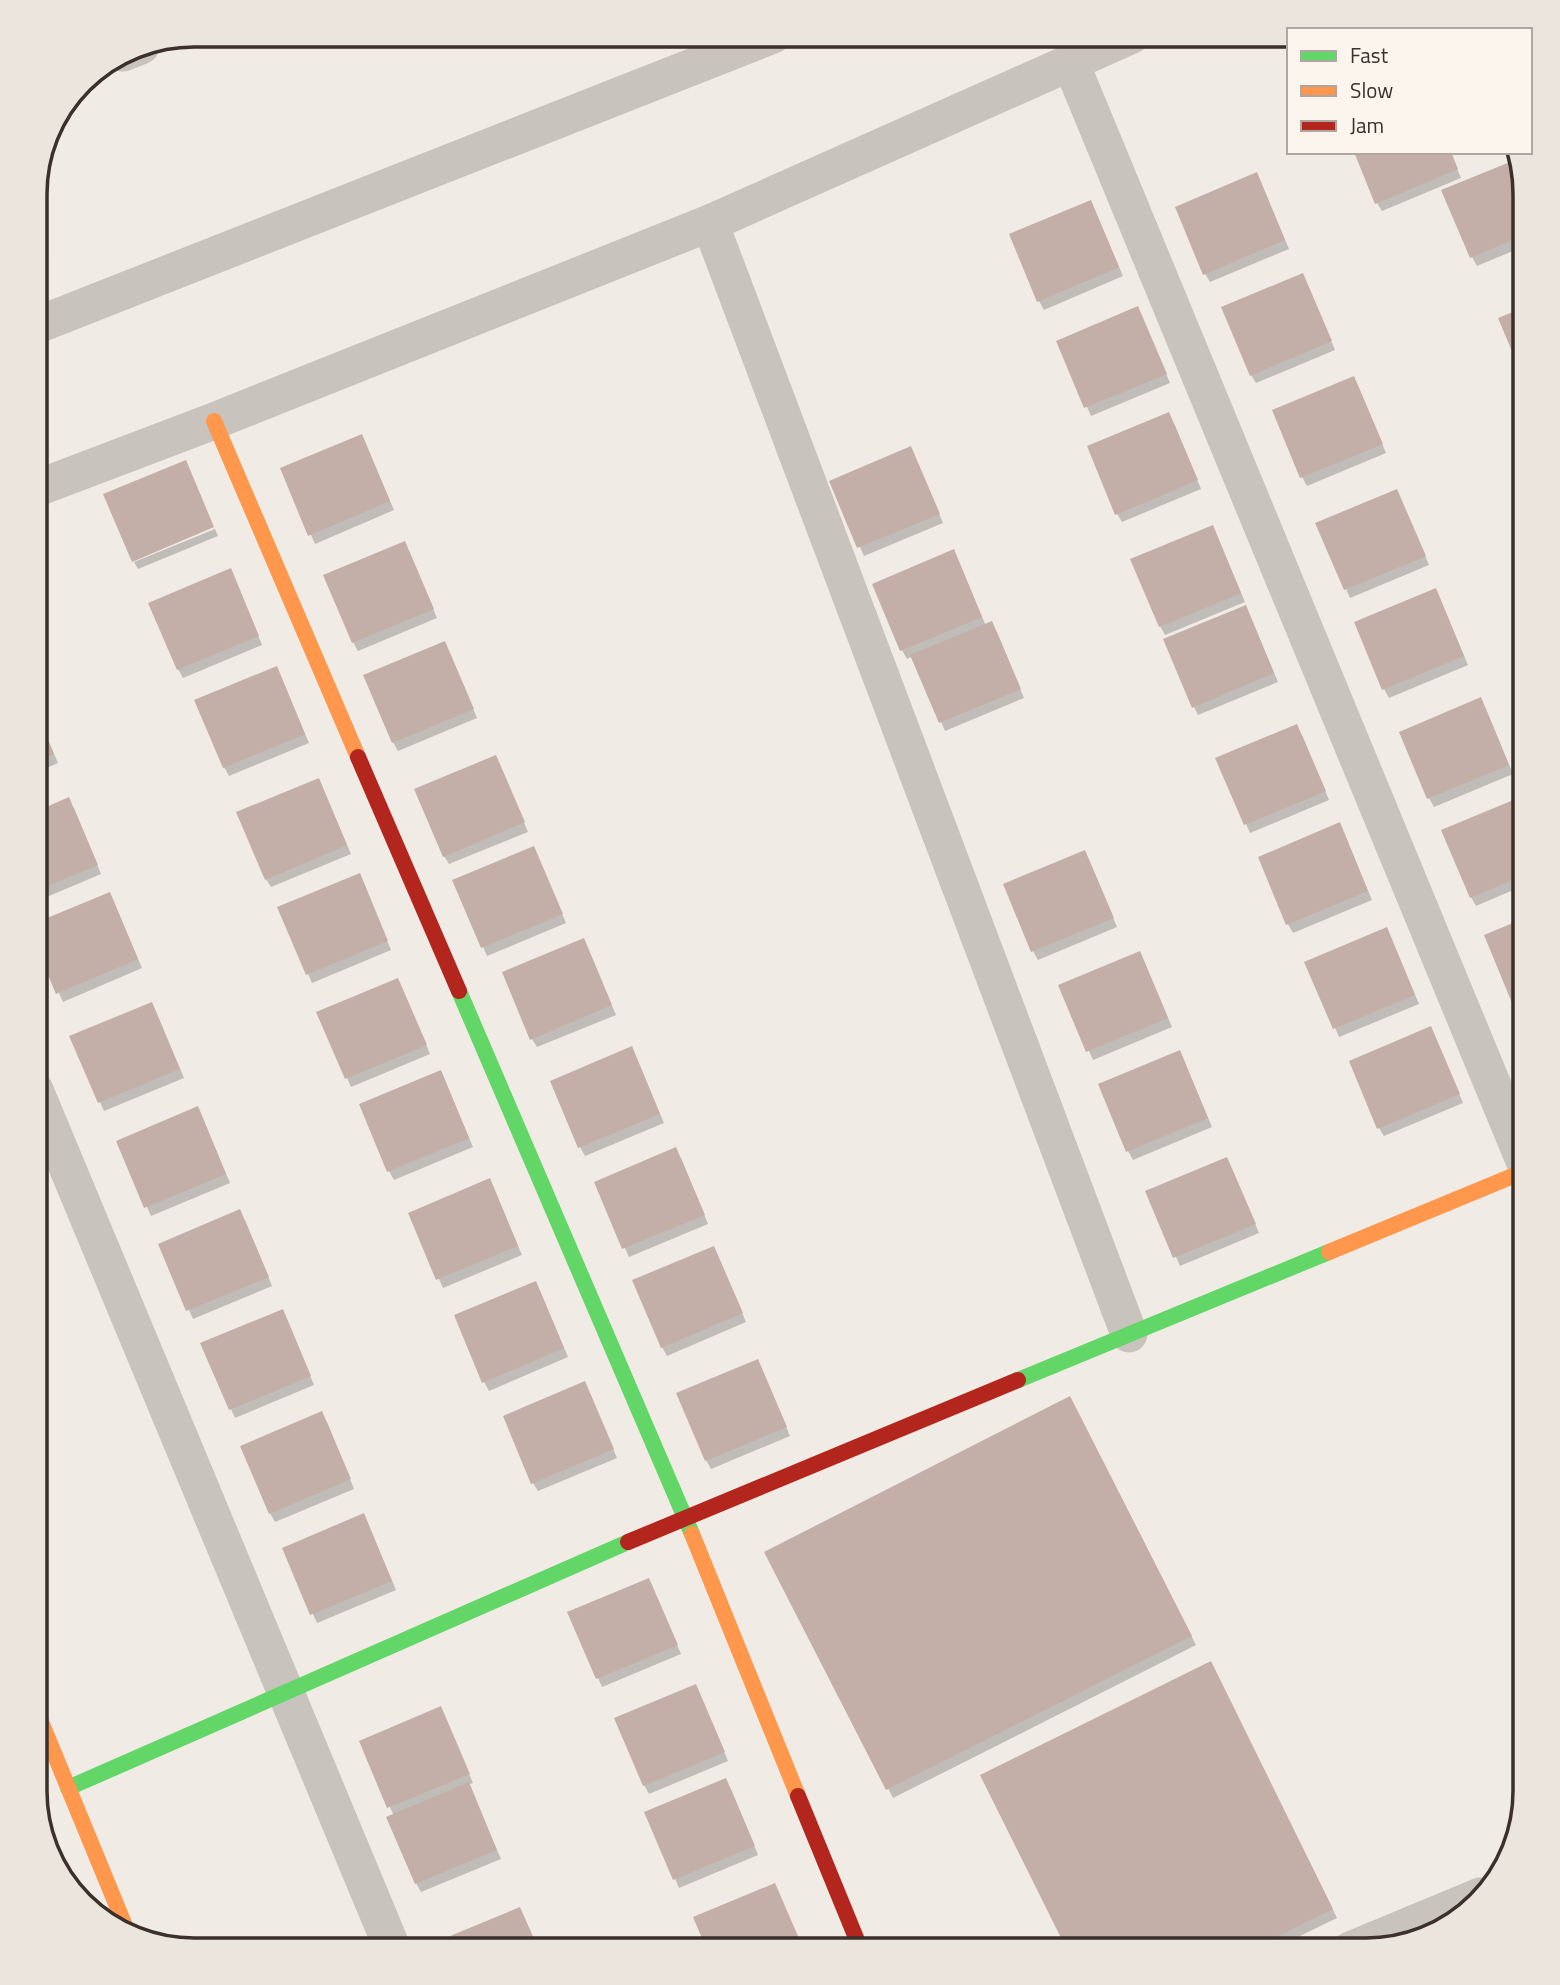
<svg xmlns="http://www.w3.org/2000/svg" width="1560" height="1985" font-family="'Titillium Web',sans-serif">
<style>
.shadow{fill:#0003}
.building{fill:#c3afa7}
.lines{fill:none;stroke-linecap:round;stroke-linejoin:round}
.street{stroke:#c9c3be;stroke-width:37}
.fast{stroke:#63d668;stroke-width:16}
.slow{stroke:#ff974d;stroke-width:16}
.jam{stroke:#b3261e;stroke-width:16}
.rim{fill:none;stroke:#3b302b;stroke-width:3.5}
</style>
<rect width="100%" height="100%" fill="#f0ebe5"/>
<path class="shadow" d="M 1450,152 L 1461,178 L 1382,211 L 1377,203 Z
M 1515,162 L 1525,194 L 1525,246 L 1477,266 L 1472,257 Z
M 1261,183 L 1289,249 L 1210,282 L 1205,274 Z
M 1095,211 L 1123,276 L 1044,310 L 1039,301 Z
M 1307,284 L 1335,350 L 1256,383 L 1251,375 Z
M 1142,317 L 1170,383 L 1091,416 L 1058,342 Z
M 1358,386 L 1386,453 L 1307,486 L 1302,477 Z
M 1174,423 L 1201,489 L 1122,522 L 1117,514 Z
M 366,445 L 394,510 L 315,544 L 282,469 Z
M 915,457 L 943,523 L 864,556 L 831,482 Z
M 1397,491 L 1429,565 L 1350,598 L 1318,524 Z
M 215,529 L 218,536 L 138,569 L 134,562 Z
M 1217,536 L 1245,602 L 1165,635 L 1160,626 Z
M 409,552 L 437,618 L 358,651 L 353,642 Z
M 958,560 L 986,626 L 997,632 L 1024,698 L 945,731 L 913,656 L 907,659 L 902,650 L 874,585 Z
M 235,579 L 262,645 L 183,678 L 178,669 Z
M 1440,599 L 1468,665 L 1389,698 L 1384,689 Z
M 1250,616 L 1278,682 L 1198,715 L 1194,707 Z
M 449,652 L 477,718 L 398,751 L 393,742 Z
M 281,677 L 309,743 L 229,776 L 224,767 Z
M 1485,707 L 1513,774 L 1434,807 L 1429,798 Z
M 35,710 L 58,763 L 35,773 Z
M 1302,735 L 1329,800 L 1250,833 L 1218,759 Z
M 500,766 L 528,832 L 449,864 L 444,856 Z
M 323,789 L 351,854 L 271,887 L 266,879 Z
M 1525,803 L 1525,885 L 1476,906 L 1471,897 Z
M 74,808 L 101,874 L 35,902 L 35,814 Z
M 1344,833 L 1372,900 L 1293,933 L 1288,924 Z
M 1085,852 L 1117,927 L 1038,960 L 1033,951 Z
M 538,857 L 566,923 L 487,956 L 454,881 Z
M 364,884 L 391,950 L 312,983 L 280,908 Z
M 114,903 L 142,968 L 63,1002 L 35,939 Z
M 1525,920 L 1525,1009 L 1519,1011 L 1486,936 Z
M 1391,938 L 1419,1004 L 1339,1037 L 1307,963 Z
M 588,949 L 616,1015 L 537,1047 L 532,1039 Z
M 1144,961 L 1172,1027 L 1093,1060 L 1060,986 Z
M 402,988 L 430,1054 L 351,1087 L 319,1013 Z
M 156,1012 L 184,1078 L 104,1111 L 71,1037 Z
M 1435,1037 L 1463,1103 L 1384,1136 L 1379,1128 Z
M 1180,1052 L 1212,1127 L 1133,1160 L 1128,1151 Z
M 636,1057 L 664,1123 L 585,1156 L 580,1147 Z
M 445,1081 L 473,1147 L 394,1180 L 389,1171 Z
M 202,1117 L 230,1183 L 151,1216 L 118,1142 Z
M 681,1158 L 708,1224 L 629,1257 L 596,1183 Z
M 1231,1167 L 1259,1233 L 1180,1266 L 1147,1192 Z
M 494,1189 L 522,1255 L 443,1288 L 410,1214 Z
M 245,1220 L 272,1286 L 193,1319 L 160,1245 Z
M 714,1248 L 746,1322 L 667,1356 L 662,1347 Z
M 540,1291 L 568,1357 L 489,1391 L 484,1382 Z
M 287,1320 L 314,1385 L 235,1418 L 202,1344 Z
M 762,1369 L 790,1436 L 711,1469 L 706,1460 Z
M 589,1392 L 617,1458 L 538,1491 L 533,1483 Z
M 1075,1407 L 1196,1645 L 893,1798 L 767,1552 Z
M 327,1422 L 354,1489 L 275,1522 L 270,1513 Z
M 368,1524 L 396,1590 L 317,1623 L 284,1548 Z
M 649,1580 L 681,1654 L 602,1687 L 570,1613 Z
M 1215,1672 L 1337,1918 L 1271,1950 L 1068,1950 Z
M 700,1695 L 728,1761 L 649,1794 L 644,1785 Z
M 441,1708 L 473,1783 L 468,1785 L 501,1859 L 421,1892 L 416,1883 L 393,1814 L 362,1741 Z
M 731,1789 L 758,1855 L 679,1888 L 647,1813 Z"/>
<path class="building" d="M 1354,152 L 1451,152 L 1458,169 L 1375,204 Z
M 1515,160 L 1525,194 L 1525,235 L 1470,258 L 1441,190 Z
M 1257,172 L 1285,240 L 1203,275 L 1175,207 Z
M 1091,200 L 1119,267 L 1037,302 L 1009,234 Z
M 1303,273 L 1332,341 L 1250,376 L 1221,307 Z
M 1138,306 L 1167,374 L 1084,408 L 1056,341 Z
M 1525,307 L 1525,382 L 1498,318 Z
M 1354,376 L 1383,444 L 1300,478 L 1272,410 Z
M 1169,412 L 1198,480 L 1115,515 L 1087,446 Z
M 362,434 L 390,501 L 308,536 L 280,468 Z
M 911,446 L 940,514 L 857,548 L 829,481 Z
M 186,460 L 214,527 L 132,562 L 103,494 Z
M 1397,489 L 1426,556 L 1344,590 L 1315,523 Z
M 1213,525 L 1241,593 L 1159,627 L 1130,559 Z
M 405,541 L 434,609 L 352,643 L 323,575 Z
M 954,549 L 982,617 L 900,651 L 872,584 Z
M 231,568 L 259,636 L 177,670 L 148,603 Z
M 1436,588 L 1464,656 L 1382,690 L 1354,622 Z
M 1246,605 L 1274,673 L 1192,708 L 1163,639 Z
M 992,621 L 1021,689 L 939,723 L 910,655 Z
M 445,641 L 474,709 L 392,743 L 363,675 Z
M 277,666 L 305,734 L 223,768 L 194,700 Z
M 1481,697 L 1509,765 L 1427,799 L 1399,732 Z
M 35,709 L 54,754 L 35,762 Z
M 1297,724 L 1326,791 L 1244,825 L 1215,758 Z
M 496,755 L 525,822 L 443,857 L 414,789 Z
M 319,778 L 347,845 L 265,880 L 236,812 Z
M 1523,796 L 1525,800 L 1525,875 L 1470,898 L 1441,830 Z
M 69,797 L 98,865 L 35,891 L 35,812 Z
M 1340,822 L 1368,891 L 1286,925 L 1258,857 Z
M 534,846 L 563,914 L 481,948 L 452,880 Z
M 1085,850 L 1114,918 L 1031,952 L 1003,884 Z
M 360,873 L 388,941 L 306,975 L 277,907 Z
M 110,892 L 138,959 L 56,994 L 35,944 L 35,923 Z
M 1525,918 L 1525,998 L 1512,1003 L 1484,935 Z
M 1387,927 L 1415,995 L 1333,1029 L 1304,962 Z
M 584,938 L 612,1005 L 530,1040 L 502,972 Z
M 1140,951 L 1168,1018 L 1086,1052 L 1058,985 Z
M 398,978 L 427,1045 L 345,1079 L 316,1012 Z
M 152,1002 L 180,1069 L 98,1103 L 69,1036 Z
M 1431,1026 L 1460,1094 L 1377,1129 L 1349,1061 Z
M 632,1046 L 660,1114 L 578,1148 L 550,1081 Z
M 1180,1050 L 1208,1118 L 1126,1152 L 1098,1084 Z
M 441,1070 L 469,1138 L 387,1172 L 359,1104 Z
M 198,1106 L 226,1174 L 144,1208 L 116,1141 Z
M 676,1147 L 705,1215 L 622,1249 L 594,1182 Z
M 1227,1157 L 1256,1224 L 1173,1258 L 1145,1191 Z
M 490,1178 L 518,1246 L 436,1280 L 408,1213 Z
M 240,1209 L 269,1277 L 186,1311 L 158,1244 Z
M 714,1246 L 743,1313 L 661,1348 L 632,1280 Z
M 536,1281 L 564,1348 L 482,1383 L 454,1315 Z
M 283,1309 L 311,1376 L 229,1410 L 200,1343 Z
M 758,1359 L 787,1427 L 705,1461 L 676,1393 Z
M 585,1381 L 614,1449 L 531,1484 L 503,1416 Z
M 1070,1396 L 1192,1636 L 886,1790 L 764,1552 Z
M 322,1411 L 351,1479 L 269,1514 L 240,1446 Z
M 364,1513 L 392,1581 L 310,1615 L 282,1548 Z
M 649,1578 L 678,1645 L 596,1679 L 567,1612 Z
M 1211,1661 L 1333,1909 L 1249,1950 L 1067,1950 L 980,1775 Z
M 696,1684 L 725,1752 L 643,1786 L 614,1718 Z
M 441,1706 L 470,1774 L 387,1808 L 359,1741 Z
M 726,1778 L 755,1846 L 673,1880 L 644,1812 Z
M 469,1782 L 497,1850 L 415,1884 L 386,1817 Z
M 775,1883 L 804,1950 L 707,1950 L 693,1917 Z
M 520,1907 L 539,1950 L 442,1950 L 438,1941 Z"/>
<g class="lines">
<path class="street" d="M 123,53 L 141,46
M 1070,61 L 1525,1163
M 710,223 L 1129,1334
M 35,326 L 773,35
M 35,489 L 214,421 L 710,223 L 1132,35
M 35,1090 L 393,1950
M 1350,1950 L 1480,1896"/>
<path class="fast" d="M 459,991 L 692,1534
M 1018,1380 L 1329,1252
M 68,1788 L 628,1542"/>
<path class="slow" d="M 214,421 L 358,757
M 1329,1252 L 1525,1171
M 692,1534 L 798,1796
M 35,1707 L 128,1933"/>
<path class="jam" d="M 358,757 L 459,991
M 628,1542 L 1018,1380
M 798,1796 L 861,1950"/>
</g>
<path d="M0 0H1560V1985H0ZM194 47H1366A147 147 0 0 1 1513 194V1791A147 147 0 0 1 1366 1938H194A147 147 0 0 1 47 1791V194A147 147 0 0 1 194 47Z" fill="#ece5de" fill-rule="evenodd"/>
<path class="rim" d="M194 47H1366A147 147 0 0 1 1513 194V1791A147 147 0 0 1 1366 1938H194A147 147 0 0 1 47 1791V194A147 147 0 0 1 194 47Z"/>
<rect x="1287" y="28" width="245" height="126" fill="#fbf5ee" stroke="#aea6a0" stroke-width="2"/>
<rect x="1301" y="51" width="35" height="10" fill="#63d668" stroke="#aea6a0" stroke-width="2"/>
<text x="1350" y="63" font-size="21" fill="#3b302b">Fast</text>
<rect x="1301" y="86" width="35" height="10" fill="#ff974d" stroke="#aea6a0" stroke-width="2"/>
<text x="1350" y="98" font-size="21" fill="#3b302b">Slow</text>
<rect x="1301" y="121" width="35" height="10" fill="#b3261e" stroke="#aea6a0" stroke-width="2"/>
<text x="1350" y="133" font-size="21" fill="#3b302b">Jam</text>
</svg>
